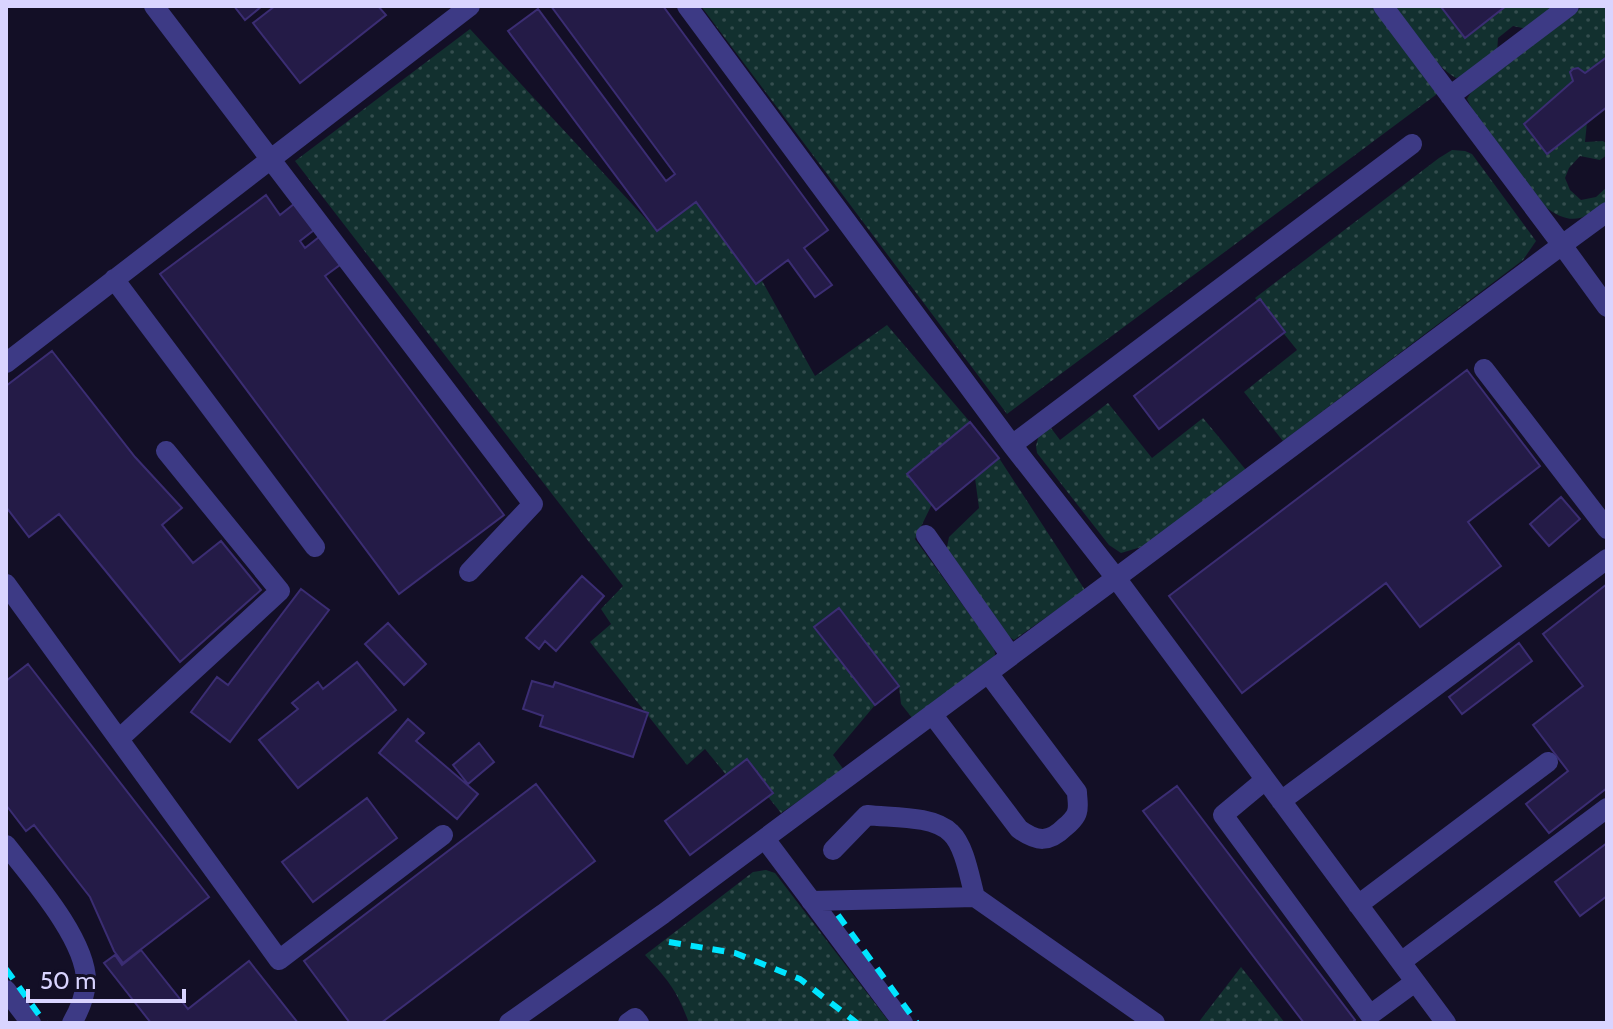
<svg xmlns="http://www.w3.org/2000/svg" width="1613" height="1029" font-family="Cabin,sans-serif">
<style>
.grass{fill:url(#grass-dots)}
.building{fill:#241b47;stroke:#3b2d73;stroke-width:2}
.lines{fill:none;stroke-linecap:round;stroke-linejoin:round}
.minor{stroke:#3d3a85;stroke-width:20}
.rail{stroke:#00e5ff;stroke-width:6;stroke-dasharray:12 10;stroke-linecap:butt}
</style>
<defs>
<pattern id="grass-dots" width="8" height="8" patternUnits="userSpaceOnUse" patternTransform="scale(2)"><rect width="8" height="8" fill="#12302f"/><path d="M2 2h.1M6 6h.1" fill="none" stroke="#344d4e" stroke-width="1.8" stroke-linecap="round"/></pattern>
</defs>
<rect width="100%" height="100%" fill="#130f26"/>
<path class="grass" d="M 701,6 L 1372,6 L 1437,94 L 1007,414 Z
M 1395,6 L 1557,6 L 1527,29 L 1513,26 L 1498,38 L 1497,53 L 1466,75 L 1456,78 C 1435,67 1410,26 1395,6 Z
M 1583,6 L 1607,6 L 1607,107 L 1587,122 L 1585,142 L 1603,141 L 1607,144 L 1607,155 L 1600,160 L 1580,156 L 1569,168 L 1565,178 L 1570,190 L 1581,200 L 1596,197 L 1607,187 L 1607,202 C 1583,221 1570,226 1544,206 L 1472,109 L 1467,99 L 1474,87 Z
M 470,29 L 657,231 L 696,202 L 756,283 L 761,279 L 815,376 L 887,325 L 970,422 L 907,474 L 932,504 L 915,539 L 994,648 L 995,654 L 994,660 L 913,719 L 901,704 L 899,686 L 838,608 L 814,628 L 875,705 L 833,755 L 844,770 L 781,813 L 742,764 L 728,777 L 705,749 L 687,765 L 590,642 L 611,624 L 601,609 L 623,586 L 295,161 Z
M 1452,150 L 1465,151 L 1472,154 L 1536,241 L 1523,260 L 1283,441 L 1244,392 L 1297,350 L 1255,298 L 1439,158 Z
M 1108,403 L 1152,458 L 1203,418 L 1246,470 L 1148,545 L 1121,553 L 1109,545 L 1037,453 L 1036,446 L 1039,435 L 1051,428 L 1060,440 Z
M 999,458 L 1085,590 L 1014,640 L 1002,632 L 946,552 L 949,537 L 979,508 L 975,478 Z
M 766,870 L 775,873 L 890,1023 L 689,1023 C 677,990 668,980 645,955 L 753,872 Z
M 1241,967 L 1285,1023 L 1198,1023 Z"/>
<path class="building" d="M 234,6 L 262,6 L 245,20 Z
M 275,6 L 378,6 L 386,15 L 300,83 L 253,23 Z
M 551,6 L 663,6 L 828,230 L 804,248 L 832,285 L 815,297 L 788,260 L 756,284 L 696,202 L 657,231 L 508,31 L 538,9 L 666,181 L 675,174 Z
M 1444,6 L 1506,6 L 1465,38 L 1442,8 Z
M 1607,57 L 1607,107 L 1547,154 L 1524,124 L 1573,81 L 1570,72 L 1573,69 L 1578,68 L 1585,73 Z
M 266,195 L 280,215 L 294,204 L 314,230 L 300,241 L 305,248 L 323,234 L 344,262 L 325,276 L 504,515 L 399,594 L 160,274 Z
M 1260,299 L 1285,332 L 1159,429 L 1134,396 Z
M 52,351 L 135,457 L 182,508 L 162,525 L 193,563 L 221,541 L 261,590 L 180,662 L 59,514 L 29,537 L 6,507 L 6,386 Z
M 1467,370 L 1540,466 L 1468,522 L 1501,566 L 1420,627 L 1386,583 L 1242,693 L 1169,596 Z
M 970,422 L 999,458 L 936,510 L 907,474 Z
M 1561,497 L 1580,519 L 1549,546 L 1530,524 Z
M 582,576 L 604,596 L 556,651 L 545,641 L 539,649 L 526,638 Z
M 1607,584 L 1607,788 L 1549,833 L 1526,804 L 1568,771 L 1533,725 L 1583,686 L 1543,634 Z
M 301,589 L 329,610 L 230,742 L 191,712 L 217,677 L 228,685 Z
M 839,608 L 899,686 L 875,705 L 814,627 Z
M 388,623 L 426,664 L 404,685 L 365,644 Z
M 1519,643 L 1532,661 L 1462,714 L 1449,697 Z
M 357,662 L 396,710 L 298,788 L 259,740 L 298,709 L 292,703 L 318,682 L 323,689 Z
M 28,664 L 209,897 L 123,963 L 114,951 L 90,897 L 34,825 L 26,831 L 6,805 L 6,681 Z
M 532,681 L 553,687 L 555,682 L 648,713 L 633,757 L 540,726 L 543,716 L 523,709 Z
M 408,719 L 424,733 L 416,741 L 478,794 L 457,819 L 379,753 Z
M 479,743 L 494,762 L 468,784 L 453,765 Z
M 747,759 L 773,793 L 690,855 L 665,821 Z
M 536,784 L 595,861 L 381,1023 L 350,1023 L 304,961 Z
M 1177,786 L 1355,1020 L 1352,1023 L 1304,1023 L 1143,811 Z
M 367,798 L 397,838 L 313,902 L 282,862 Z
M 1607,843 L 1607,896 L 1580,916 L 1555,882 Z
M 141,950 L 188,1009 L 249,961 L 298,1023 L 151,1023 L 104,963 L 115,955 L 122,965 Z"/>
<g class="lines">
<path class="minor" d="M 154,6 L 533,504 L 469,572
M 687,6 L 1012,445 L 1116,578 L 1562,245 L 1383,6
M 1450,96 L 1569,6
M 1607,212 L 1562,245 L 1607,307
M 114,279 L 315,547
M 6,363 L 470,6
M 1484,369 L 1607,529
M 1012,445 L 1412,144
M 926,535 L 1011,656
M 6,584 L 279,960 L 443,835
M 932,714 L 1019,829 C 1037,842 1049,843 1065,827 C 1069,824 1076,817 1077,812 C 1079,806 1077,798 1077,792 L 988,673
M 119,739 L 280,591 L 166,451
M 1265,780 L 1223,815 L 1370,1015 L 1415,982
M 1281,801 L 1607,559
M 765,839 L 903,1023
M 6,845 C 31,877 87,940 86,982 C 85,996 79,1011 72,1023
M 833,850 L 867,815 C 892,818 933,815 951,833 C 965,846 970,880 975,897
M 811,901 L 975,897 L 1155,1023
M 1358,905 L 1548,762
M 1401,962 L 1607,808
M 6,990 L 31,1023
M 509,1023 L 663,914 L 1116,578 L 1446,1023
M 628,1023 L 635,1018 L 639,1023"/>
<path class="rail" d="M 838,915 L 917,1023
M 669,942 L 735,953 L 800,979 L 857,1023
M 6,969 L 45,1023"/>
</g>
<rect width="1613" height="1029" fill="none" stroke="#d9d4ff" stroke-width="16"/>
<path d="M28 989v12h156v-12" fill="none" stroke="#d9d4ff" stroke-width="4"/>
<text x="40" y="989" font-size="24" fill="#d9d4ff" stroke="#130f26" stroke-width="6" paint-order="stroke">50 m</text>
</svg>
